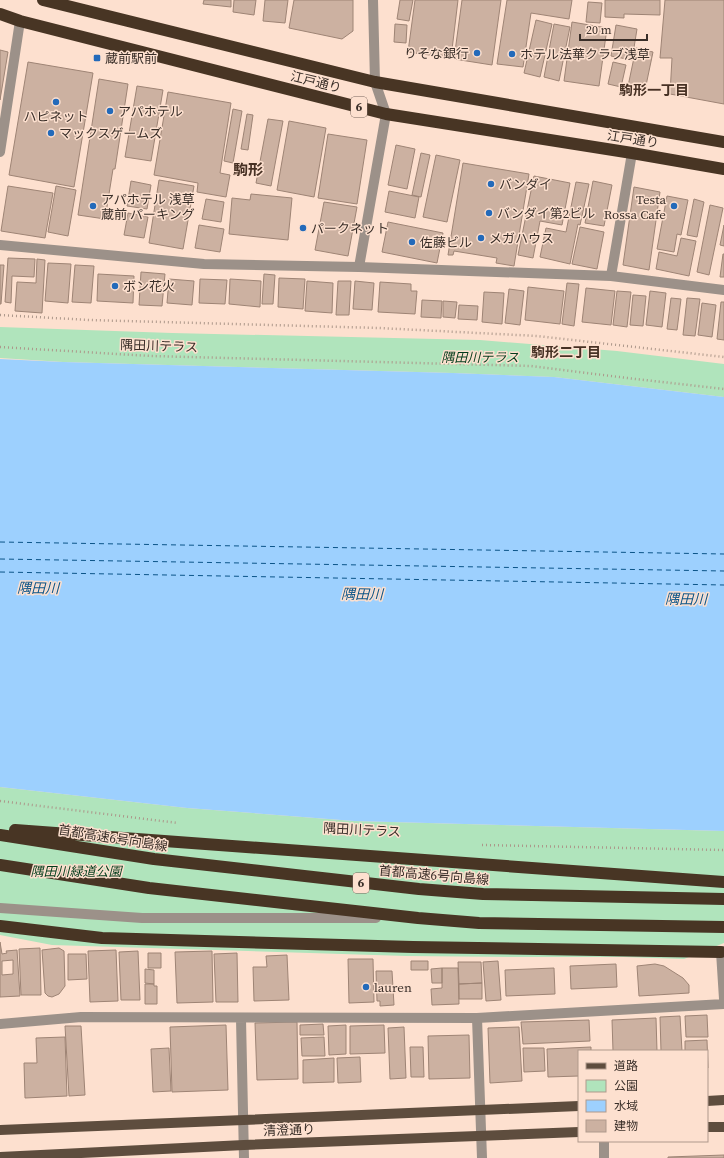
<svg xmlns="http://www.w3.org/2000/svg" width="724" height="1158" font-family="'Source Serif 4','Noto Sans JP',serif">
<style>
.green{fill:#b0e4bc}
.water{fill:#9dd0fe}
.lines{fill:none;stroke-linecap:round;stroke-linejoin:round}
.ferry{stroke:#0b5488;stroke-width:1;stroke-dasharray:5 4;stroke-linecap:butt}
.building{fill:#ccb1a1;stroke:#9e8475;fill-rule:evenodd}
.path{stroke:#ac978a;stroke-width:2.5;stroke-dasharray:1 3;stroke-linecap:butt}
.minor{stroke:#9c9189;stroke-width:10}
.major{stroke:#5e4d3e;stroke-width:10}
.highway{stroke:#483524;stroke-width:12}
.poi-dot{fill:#236aba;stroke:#fde0cf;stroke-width:1.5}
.labels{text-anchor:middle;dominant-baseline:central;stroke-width:3;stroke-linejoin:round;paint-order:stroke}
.shield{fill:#fde0cf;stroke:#74635a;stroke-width:1}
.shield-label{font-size:12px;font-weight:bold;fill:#392e28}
.poi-label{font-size:13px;fill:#392e28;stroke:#fde0cf;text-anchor:start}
.street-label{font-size:13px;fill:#392e28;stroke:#fde0cf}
.park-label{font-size:13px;font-style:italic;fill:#023c1b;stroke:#fde0cf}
.neighbourhood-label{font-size:14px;font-weight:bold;fill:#473124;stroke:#fde0cf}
.water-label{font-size:14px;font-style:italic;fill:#0b5488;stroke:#fde0cf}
.quarter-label{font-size:15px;font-weight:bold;fill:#473124;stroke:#fde0cf}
</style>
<rect width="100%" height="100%" fill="#fde0cf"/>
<path class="green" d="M 0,327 L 172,333 L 480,340 L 617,351 L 724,364 L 724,397 L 554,377 L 453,373 L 63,362 L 0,358 Z
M 0,787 L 187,808 L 354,821 L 724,831 L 724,943 L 684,959 L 624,957 L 516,957 L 406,956 L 52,945 L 0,935 Z"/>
<path class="water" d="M 0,359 L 63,362 L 453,373 L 554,377 L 724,397 L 724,831 L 354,821 L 187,808 L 0,787 Z"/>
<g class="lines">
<path class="ferry" d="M 0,542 L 724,554
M 0,559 L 724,571
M 0,572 L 724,585"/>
</g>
<path class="building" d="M 204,0 L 231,0 L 231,7 L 203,4 Z
M 234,0 L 256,0 L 254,15 L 233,12 Z
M 265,0 L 288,0 L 285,23 L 263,21 Z
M 294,0 L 353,0 L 353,31 L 342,39 L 289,28 Z
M 400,0 L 413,0 L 409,21 L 397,19 Z
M 415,0 L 458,0 L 451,58 L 408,52 Z
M 462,0 L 501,0 L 492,65 L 454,59 Z
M 507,0 L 572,0 L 569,19 L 531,13 L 523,67 L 497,64 Z
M 605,0 L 660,0 L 660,15 L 624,14 L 624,18 L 605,17 Z
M 665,0 L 724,0 L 724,104 L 670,94 L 672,58 L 660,58 Z
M 588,2 L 602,3 L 600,23 L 586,22 Z
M 536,20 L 552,24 L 540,77 L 524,73 Z
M 572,22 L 607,28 L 599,86 L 564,81 Z
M 395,24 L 407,25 L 406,43 L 394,42 Z
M 554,24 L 570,27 L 559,81 L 544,77 Z
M 616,25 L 637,29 L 632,60 L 611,56 Z
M 636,48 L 653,52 L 644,95 L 627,91 Z
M 0,50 L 8,52 L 0,100 Z
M 28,62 L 93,73 L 74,187 L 9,175 Z
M 613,62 L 626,65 L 621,87 L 608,84 Z
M 99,79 L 128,84 L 115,169 L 113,169 L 105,219 L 78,215 Z
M 137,86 L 163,90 L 151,161 L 125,157 Z
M 168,92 L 231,103 L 220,173 L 230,175 L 226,197 L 197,192 L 198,183 L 154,175 Z
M 233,109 L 242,111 L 233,163 L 224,161 Z
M 247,114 L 253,115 L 248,150 L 241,149 Z
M 268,119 L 283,121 L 271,186 L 256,183 Z
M 289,121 L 326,128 L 314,197 L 277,190 Z
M 328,134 L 367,140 L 357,204 L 318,198 Z
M 396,145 L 415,149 L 407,189 L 388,185 Z
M 421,153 L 430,155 L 421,197 L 412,195 Z
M 436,155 L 460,160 L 447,222 L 423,217 Z
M 463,163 L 529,174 L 514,266 L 496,263 L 497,258 L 454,251 L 453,255 L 448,255 Z
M 534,176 L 570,183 L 562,225 L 540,221 L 533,258 L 518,255 Z
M 159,180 L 194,186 L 183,249 L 149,243 Z
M 131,181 L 151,185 L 147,209 L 127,206 Z
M 593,181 L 612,185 L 604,226 L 585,223 Z
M 576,182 L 589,184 L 580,225 L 578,224 L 570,264 L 540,257 L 546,228 L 566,232 Z
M 8,186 L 53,193 L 45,238 L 1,231 Z
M 56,186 L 76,190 L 68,236 L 48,232 Z
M 634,187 L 660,192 L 649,270 L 623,265 Z
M 389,191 L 419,197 L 415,218 L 385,212 Z
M 251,194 L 292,198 L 288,240 L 229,234 L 232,198 L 250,200 Z
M 667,196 L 688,200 L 681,235 L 677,234 L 674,252 L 657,249 Z
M 206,199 L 224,202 L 221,222 L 202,219 Z
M 694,199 L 704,202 L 697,237 L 687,235 Z
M 324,202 L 357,207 L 348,256 L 315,250 Z
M 710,205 L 723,208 L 709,275 L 697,272 Z
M 128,213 L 148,217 L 144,238 L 124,235 Z
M 388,222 L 443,233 L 437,263 L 382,252 Z
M 199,225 L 224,229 L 220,252 L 195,248 Z
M 724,225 L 724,246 L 720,245 Z
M 580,227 L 604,232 L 597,269 L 572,264 Z
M 681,238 L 696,241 L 689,276 L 656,269 L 659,252 L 677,256 Z
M 723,254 L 724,254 L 724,277 L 720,277 Z
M 8,258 L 35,259 L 34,277 L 12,276 L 11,303 L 5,302 Z
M 37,259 L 45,260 L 42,313 L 15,311 L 17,282 L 36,283 Z
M 48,263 L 71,264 L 68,303 L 45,301 Z
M 0,265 L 4,265 L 1,304 L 0,304 Z
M 75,265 L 94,266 L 91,303 L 72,302 Z
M 141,272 L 165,274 L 162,306 L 139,305 Z
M 98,274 L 134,276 L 133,303 L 97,301 Z
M 264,274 L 275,275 L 273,304 L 262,304 Z
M 279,278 L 305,279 L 303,309 L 278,307 Z
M 169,279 L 194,281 L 192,305 L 167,303 Z
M 200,279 L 227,280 L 225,304 L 199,303 Z
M 230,279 L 261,281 L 260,307 L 229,304 Z
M 307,281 L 333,283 L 332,313 L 305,311 Z
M 338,281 L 351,281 L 349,315 L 336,315 Z
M 355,281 L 374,283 L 372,310 L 353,309 Z
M 380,282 L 411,284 L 411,291 L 417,291 L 415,314 L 378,312 Z
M 567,283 L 579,284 L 574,326 L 562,324 Z
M 528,287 L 564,291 L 560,324 L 525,320 Z
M 586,288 L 615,291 L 611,325 L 582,322 Z
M 509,289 L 524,291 L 520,325 L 505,323 Z
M 617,291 L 631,292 L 627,327 L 613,325 Z
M 650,291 L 666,293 L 662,327 L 646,325 Z
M 484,292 L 504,293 L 502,324 L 482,322 Z
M 633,295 L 646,296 L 643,326 L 630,325 Z
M 671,298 L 681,299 L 677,330 L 667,329 Z
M 687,298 L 700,299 L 695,336 L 683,335 Z
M 422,300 L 442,301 L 441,318 L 421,317 Z
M 443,301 L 457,302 L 455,318 L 443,317 Z
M 721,302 L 724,302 L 724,340 L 717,339 Z
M 702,303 L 716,305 L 712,337 L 698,335 Z
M 459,305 L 478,306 L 477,320 L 458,319 Z
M 0,942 L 2,954 L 7,953 L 6,951 L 17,950 L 20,996 L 0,997 ZM 13,960 L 13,974 L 2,975 L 2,961 Z
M 40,948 L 41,995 L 21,995 L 19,949 Z
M 59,948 L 64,951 L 65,986 L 59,994 L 52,997 L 48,996 L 45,993 L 42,950 Z
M 116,950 L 118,1001 L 90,1002 L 88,951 Z
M 138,951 L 140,1000 L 121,1000 L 119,952 Z
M 212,951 L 213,1002 L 177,1003 L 175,952 Z
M 148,953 L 161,953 L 161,968 L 148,968 Z
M 237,953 L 238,1002 L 216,1002 L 214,954 Z
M 68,954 L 86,954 L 87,979 L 68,980 Z
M 287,955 L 289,1000 L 254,1001 L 253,967 L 267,967 L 266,956 Z
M 348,959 L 373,959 L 374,1002 L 349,1003 Z
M 411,961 L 428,961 L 428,970 L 411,970 Z
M 498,961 L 501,1000 L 486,1001 L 483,962 Z
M 458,962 L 481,962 L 482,983 L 459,984 Z
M 616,964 L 617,987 L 571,989 L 570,966 Z
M 655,964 L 664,966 L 683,978 L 689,985 L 689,993 L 639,996 L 637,966 Z
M 442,968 L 458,968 L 459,1004 L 432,1005 L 431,989 L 442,988 Z
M 442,968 L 442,983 L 432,983 L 431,969 Z
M 554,968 L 555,994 L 506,996 L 505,970 Z
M 145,969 L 154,970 L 154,984 L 145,983 Z
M 376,971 L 392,971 L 394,1005 L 380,1006 L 380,1001 L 377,1001 Z
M 482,983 L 482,999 L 459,999 L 459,984 Z
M 145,984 L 154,984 L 154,986 L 157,986 L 157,1004 L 145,1004 Z
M 707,1015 L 708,1037 L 686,1037 L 685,1016 Z
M 680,1016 L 682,1051 L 661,1051 L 660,1017 Z
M 656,1018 L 657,1051 L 613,1051 L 612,1020 Z
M 589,1020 L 590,1041 L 523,1044 L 521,1022 Z
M 297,1022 L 298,1079 L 257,1080 L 255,1023 Z
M 323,1024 L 324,1035 L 300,1035 L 300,1025 Z
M 226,1025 L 228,1090 L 172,1092 L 170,1027 Z
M 346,1025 L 346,1054 L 329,1055 L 328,1026 Z
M 384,1025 L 385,1053 L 350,1054 L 350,1026 Z
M 65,1026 L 81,1026 L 85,1095 L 69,1096 Z
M 404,1027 L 406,1078 L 390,1079 L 388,1028 Z
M 519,1027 L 522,1081 L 490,1083 L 488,1028 Z
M 469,1035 L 470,1078 L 429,1079 L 428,1036 Z
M 65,1037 L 67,1096 L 25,1098 L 24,1063 L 37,1063 L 36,1038 Z
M 324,1037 L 325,1056 L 302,1056 L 301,1038 Z
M 707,1040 L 708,1068 L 707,1068 L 707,1051 L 685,1051 L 685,1041 Z
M 410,1047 L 423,1047 L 424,1077 L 411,1077 Z
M 591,1047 L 591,1051 L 579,1051 L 579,1076 L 548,1077 L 547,1049 Z
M 169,1048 L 171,1091 L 153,1092 L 151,1049 Z
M 523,1048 L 544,1048 L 545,1071 L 524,1072 Z
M 360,1057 L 361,1082 L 338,1083 L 337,1058 Z
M 334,1058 L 334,1082 L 303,1083 L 303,1060 Z
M 724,1155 L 724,1158 L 668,1158 L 668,1157 Z"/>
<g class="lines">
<path class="path" d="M 0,315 L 89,320 L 379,328 L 537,336 L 724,357
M 0,347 L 151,356 L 531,366 L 627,378 L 724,389
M 0,801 L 178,823
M 482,845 L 724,850"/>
<path class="minor" d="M 0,152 L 20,21
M 0,245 L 204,264 L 359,267 L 611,276 L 724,290
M 359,267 L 386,114 L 375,82 L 373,0
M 611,276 L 632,153
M 0,908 L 142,918 L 376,918
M 724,951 L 721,952 L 724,999
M 477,1018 L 482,1158
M 241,1019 L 244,1158
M 0,1024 L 81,1017 L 477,1018 L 724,1004
M 604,1141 L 604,1158"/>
<path class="major" d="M 707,1101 L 724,1100
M 707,1127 L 724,1127
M 0,1130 L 579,1106
M 0,1157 L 244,1145 L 579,1132"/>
<path class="highway" d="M 43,0 L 375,82 L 724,142
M 0,14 L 20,21 L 386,114 L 632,153 L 724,169
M 15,830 L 724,882
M 0,835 L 154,859 L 419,889 L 483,894 L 724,899
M 0,865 L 149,888 L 418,918 L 479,923 L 724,927
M 0,926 L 102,938 L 413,947 L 721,952"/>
</g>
<g class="poi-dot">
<circle cx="477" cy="53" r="4"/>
<circle cx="512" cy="54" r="4"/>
<rect x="93" y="54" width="8" height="8" rx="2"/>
<circle cx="56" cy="102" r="4"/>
<circle cx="110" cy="111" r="4"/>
<circle cx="51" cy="133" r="4"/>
<circle cx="491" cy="184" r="4"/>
<circle cx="93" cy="206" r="4"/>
<circle cx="674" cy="206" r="4"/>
<circle cx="489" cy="213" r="4"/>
<circle cx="303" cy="228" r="4"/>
<circle cx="481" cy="238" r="4"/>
<circle cx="412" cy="242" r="4"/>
<circle cx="115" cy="286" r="4"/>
<circle cx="366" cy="987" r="4"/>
</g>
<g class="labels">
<g class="shield">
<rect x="351" y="97" width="16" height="20" rx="3"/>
<rect x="353" y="873" width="16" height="20" rx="3"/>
</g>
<g class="shield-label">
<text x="359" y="107">6</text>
<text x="361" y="883">6</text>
</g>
<g class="poi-label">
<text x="469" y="53" text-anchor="end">りそな銀行</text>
<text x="520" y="54">ホテル法華クラブ浅草</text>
<text x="105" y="58">蔵前駅前</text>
<text x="118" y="111">アパホテル</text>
<text x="56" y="116" text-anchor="middle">ハピネット</text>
<text x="59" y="133">マックスゲームズ</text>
<text x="499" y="184">バンダイ</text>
<text x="101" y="199">アパホテル 浅草<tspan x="101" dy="15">蔵前 パーキング</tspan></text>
<text x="666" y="199" text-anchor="end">Testa<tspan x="666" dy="15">Rossa Cafe</tspan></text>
<text x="497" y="213">バンダイ第2ビル</text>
<text x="311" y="228">パークネット</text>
<text x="489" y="238">メガハウス</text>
<text x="420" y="242">佐藤ビル</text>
<text x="123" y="286">ボン花火</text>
<text x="374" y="987">lauren</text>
</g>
<g class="street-label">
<text transform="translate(316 82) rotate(14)">江戸通り</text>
<text transform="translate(633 139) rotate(9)">江戸通り</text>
<text transform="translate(159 346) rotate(2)">隅田川テラス</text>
<text transform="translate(362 830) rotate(3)">隅田川テラス</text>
<text transform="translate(113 838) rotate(9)">首都高速6号向島線</text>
<text transform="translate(434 875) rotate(5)">首都高速6号向島線</text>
<text transform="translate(289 1130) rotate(-2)">清澄通り</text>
</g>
<g class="park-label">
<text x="480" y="357">隅田川テラス</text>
<text x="76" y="871">隅田川緑道公園</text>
</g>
<g class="neighbourhood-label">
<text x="654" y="90">駒形一丁目</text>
<text x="566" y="352">駒形二丁目</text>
</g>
<g class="water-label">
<text transform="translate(38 588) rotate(1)">隅田川</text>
<text transform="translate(362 594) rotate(1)">隅田川</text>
<text transform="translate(686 599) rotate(1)">隅田川</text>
</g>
<g class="quarter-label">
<text x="248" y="169">駒形</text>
</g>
</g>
<rect x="578" y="1050" width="130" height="92" fill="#fde0cf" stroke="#af998c"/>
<rect x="586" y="1063" width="20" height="6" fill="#5e4d3e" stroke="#af998c"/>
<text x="614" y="1070" font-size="12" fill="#392e28">道路</text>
<rect x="586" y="1080" width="20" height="12" fill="#b0e4bc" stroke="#af998c"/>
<text x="614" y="1090" font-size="12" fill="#392e28">公園</text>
<rect x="586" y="1100" width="20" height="12" fill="#9dd0fe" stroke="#af998c"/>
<text x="614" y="1110" font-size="12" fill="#392e28">水域</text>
<rect x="586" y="1120" width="20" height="12" fill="#ccb1a1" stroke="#af998c"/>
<text x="614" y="1130" font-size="12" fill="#392e28">建物</text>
<path d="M580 34v6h67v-6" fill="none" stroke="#392e28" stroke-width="2"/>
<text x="586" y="34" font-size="12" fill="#392e28" stroke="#fde0cf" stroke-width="3" paint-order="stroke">20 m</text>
</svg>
